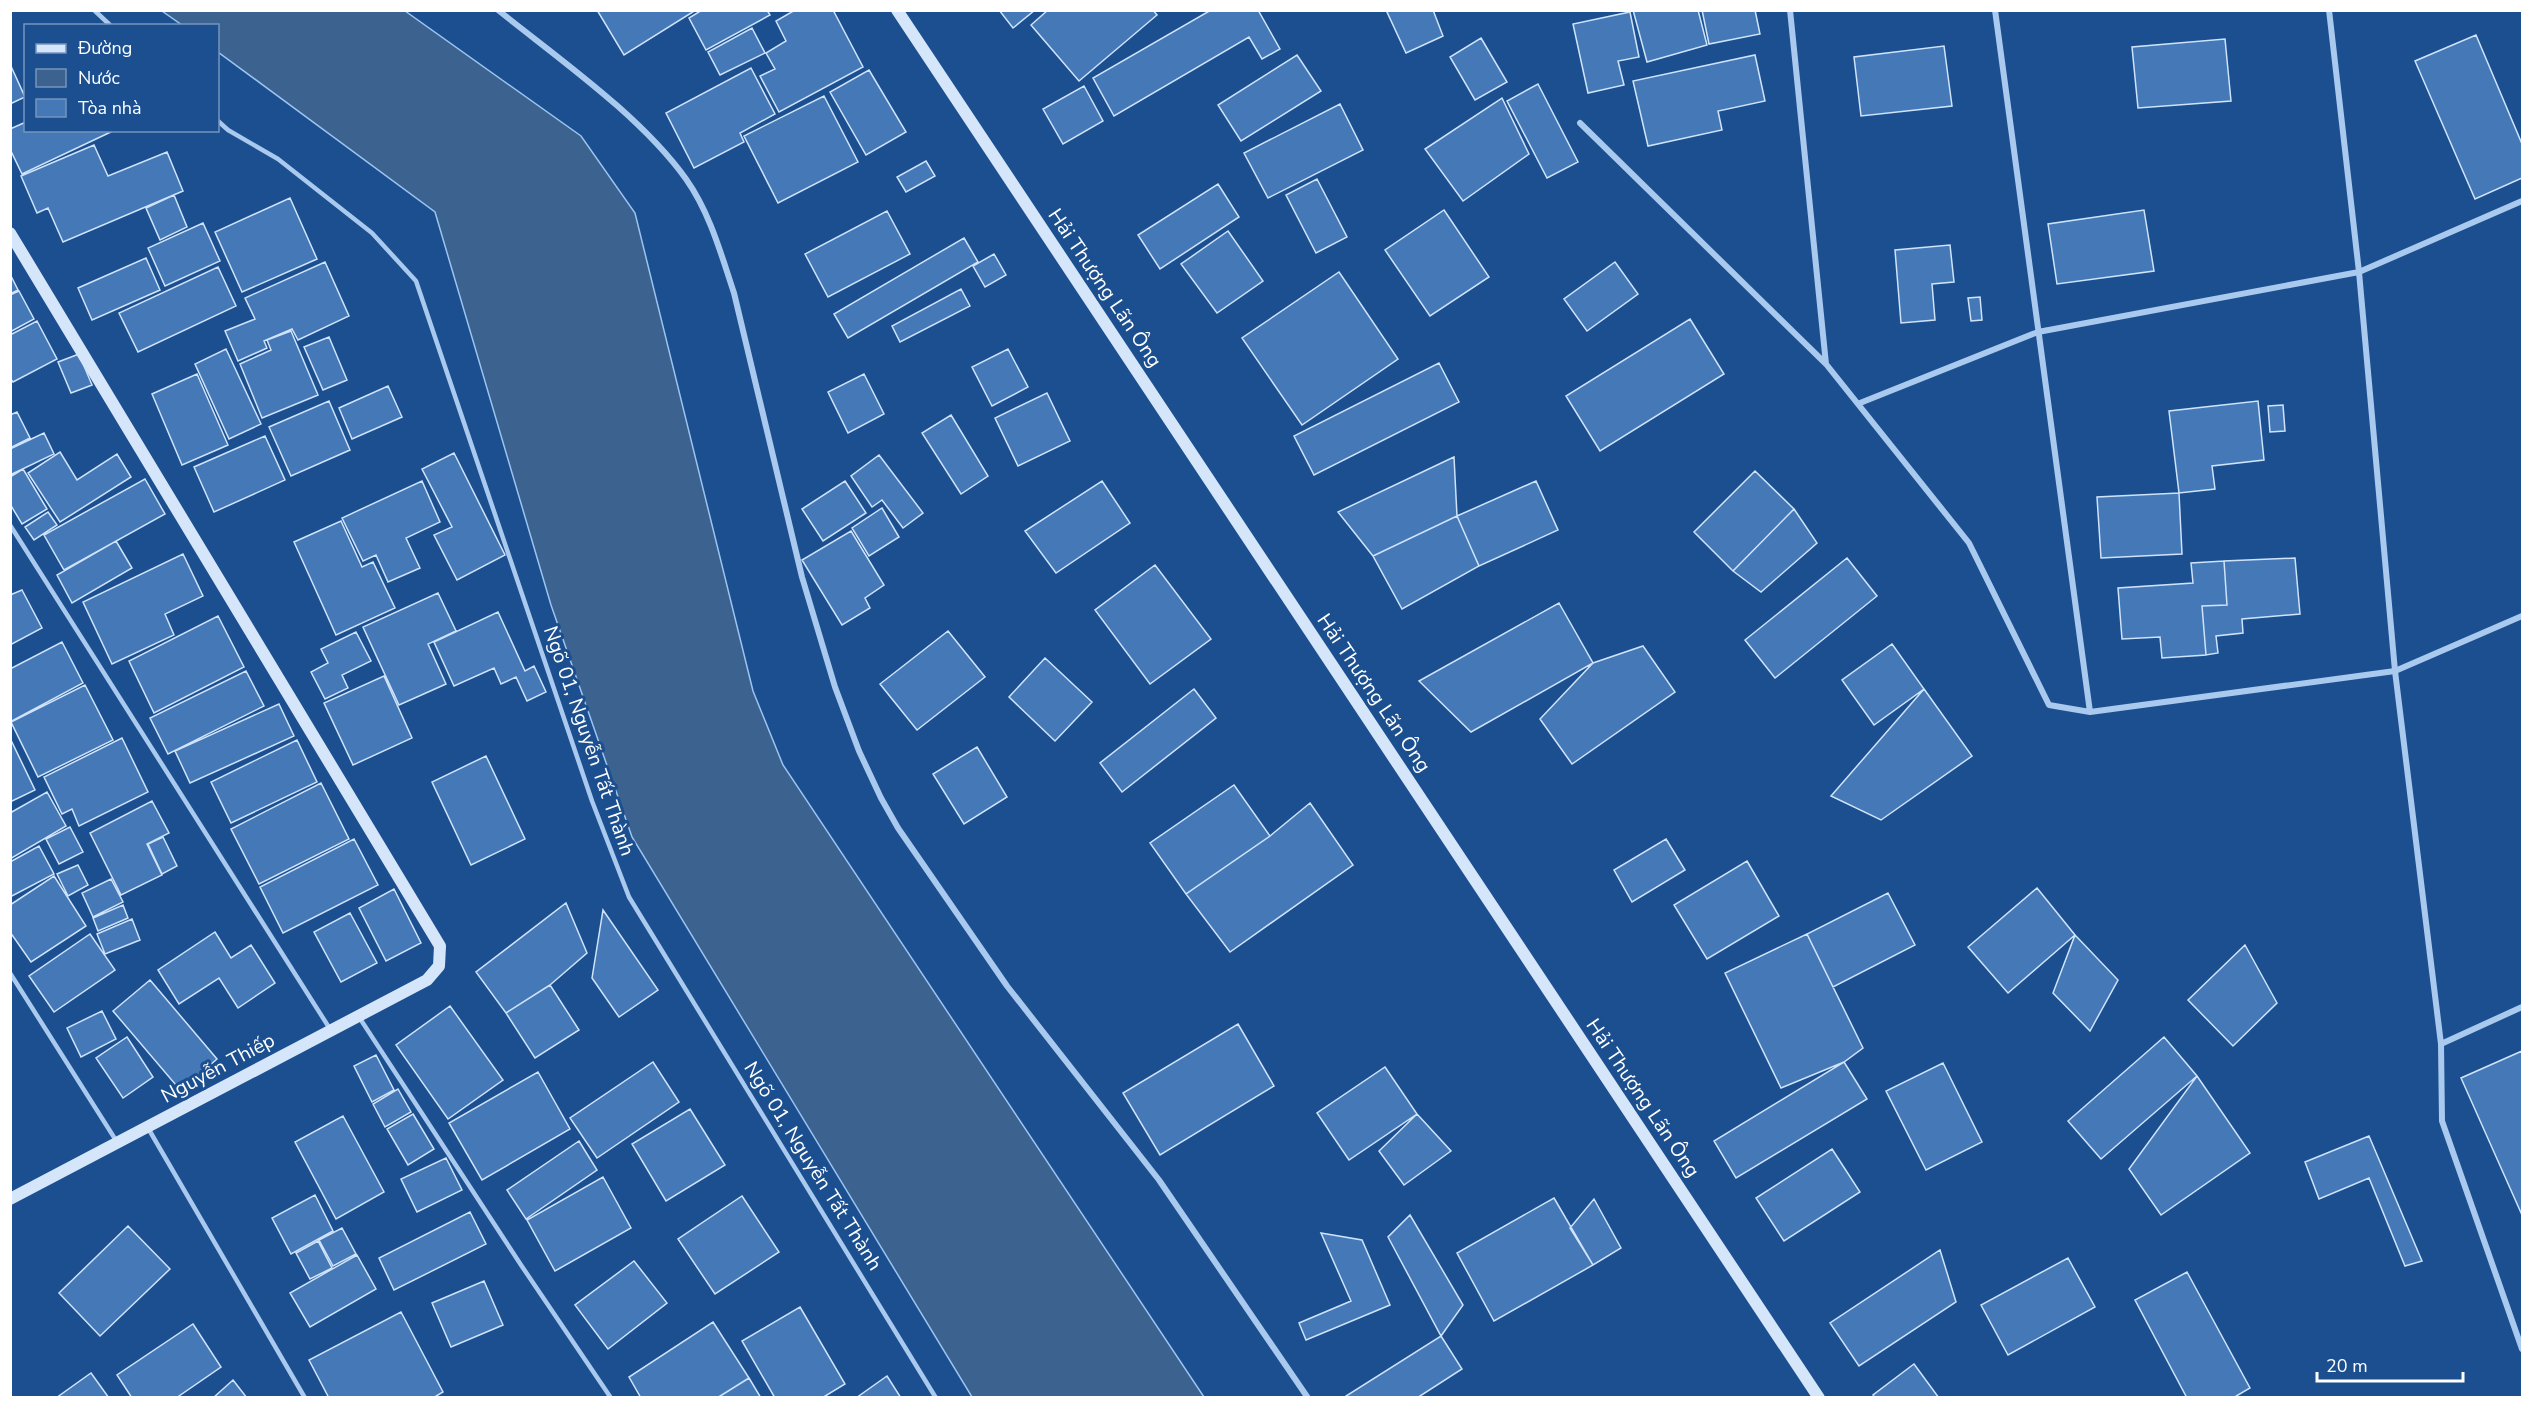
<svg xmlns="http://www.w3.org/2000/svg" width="2533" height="1408" font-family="'Nunito Sans',sans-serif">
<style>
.water{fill:#3c6290;stroke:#9cc4f0;stroke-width:1.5}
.building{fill:#4478b7;stroke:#cfe3fa;stroke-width:1.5}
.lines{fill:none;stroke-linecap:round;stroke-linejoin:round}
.lane{stroke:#a9c9ee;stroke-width:4.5}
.street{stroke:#a9c9ee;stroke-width:6}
.secondary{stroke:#d6e6fa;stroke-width:12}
.labels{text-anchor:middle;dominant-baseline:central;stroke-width:6;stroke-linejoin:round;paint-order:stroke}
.street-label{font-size:20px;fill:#fff;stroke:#1b4f8f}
</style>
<rect width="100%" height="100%" fill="#1b4f8f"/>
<path class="water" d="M 162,11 L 405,11 L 581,136 L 635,213 L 753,691 L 783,765 L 1204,1397 L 972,1397 L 632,837 L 551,605 L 435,212 L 218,52 L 218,26 L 182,25 Z"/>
<path class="building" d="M 597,10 L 696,10 L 624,55 Z
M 702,10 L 767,10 L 770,15 L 706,50 L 689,18 Z
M 795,10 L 833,10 L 863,67 L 779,112 L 760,76 L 775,69 L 766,53 L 786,41 L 776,21 Z
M 999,10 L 1035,10 L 1013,28 Z
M 1048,10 L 1153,10 L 1157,15 L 1079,81 L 1031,25 Z
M 1211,10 L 1258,10 L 1280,49 L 1262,59 L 1249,37 L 1114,116 L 1093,78 Z
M 1391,10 L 1433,10 L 1443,36 L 1406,53 L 1387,12 Z
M 1633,10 L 1698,10 L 1707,45 L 1647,62 Z
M 1702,10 L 1755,10 L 1760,34 L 1709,44 Z
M 1630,12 L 1639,57 L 1618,61 L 1624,85 L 1588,93 L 1573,24 Z
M 752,28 L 765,53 L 720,75 L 708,52 Z
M 2476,35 L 2522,144 L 2522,178 L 2475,199 L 2415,61 Z
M 1481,38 L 1507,82 L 1475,100 L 1450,57 Z
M 2225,39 L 2231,101 L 2138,108 L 2132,47 Z
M 1944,46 L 1952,106 L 1861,116 L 1854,57 Z
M 1297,55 L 1321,91 L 1241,141 L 1218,105 Z
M 1755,55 L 1765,101 L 1718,111 L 1722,130 L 1648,146 L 1633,81 Z
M 10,64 L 25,97 L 10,104 Z
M 751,68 L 775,114 L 740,133 L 744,142 L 694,168 L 666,113 Z
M 869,70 L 906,132 L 866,155 L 830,92 Z
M 1538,84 L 1578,162 L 1547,178 L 1507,101 Z
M 1084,86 L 1103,121 L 1063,144 L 1043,109 Z
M 824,96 L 858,162 L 778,203 L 744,136 Z
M 1502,98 L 1529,154 L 1463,201 L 1425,149 Z
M 1340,104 L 1363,150 L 1268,198 L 1244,153 Z
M 26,122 L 26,130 L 115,130 L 22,174 L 10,149 L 10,129 Z
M 94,145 L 108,176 L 167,152 L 183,191 L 63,242 L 48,208 L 37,213 L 21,176 Z
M 926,161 L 935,176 L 906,192 L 897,177 Z
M 1317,179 L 1347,237 L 1316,253 L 1286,195 Z
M 1218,184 L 1239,217 L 1160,269 L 1138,235 Z
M 174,195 L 187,227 L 160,240 L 146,208 Z
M 290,198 L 317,259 L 242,292 L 215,232 Z
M 1444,210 L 1489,277 L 1430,316 L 1385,250 Z
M 2144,210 L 2154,271 L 2057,284 L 2048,224 Z
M 887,211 L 910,254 L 828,297 L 805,254 Z
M 203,223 L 220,261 L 165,286 L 148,248 Z
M 1228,231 L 1263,281 L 1217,313 L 1181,264 Z
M 964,238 L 978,262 L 848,338 L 834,314 Z
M 1950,245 L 1954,282 L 1932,284 L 1935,320 L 1901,323 L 1895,250 Z
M 994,254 L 1006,275 L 985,287 L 973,266 Z
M 146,258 L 160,290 L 92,320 L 78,288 Z
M 325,262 L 349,316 L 298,340 L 292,329 L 264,341 L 267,348 L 238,361 L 225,331 L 255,319 L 245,298 Z
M 1615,262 L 1638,294 L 1587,331 L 1564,299 Z
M 218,267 L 236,306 L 138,352 L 119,313 Z
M 1339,272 L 1398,359 L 1302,425 L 1242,338 Z
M 10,274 L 18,290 L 10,294 Z
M 961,289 L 970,306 L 900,342 L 892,326 Z
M 19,291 L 34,319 L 10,332 L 10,295 Z
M 1980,297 L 1982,320 L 1971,321 L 1968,298 Z
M 1690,319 L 1724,374 L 1600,451 L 1566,396 Z
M 37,321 L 57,359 L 13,382 L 10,378 L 10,335 Z
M 291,331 L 318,395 L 262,418 L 240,364 L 271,350 L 267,340 Z
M 329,337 L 347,380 L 323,390 L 304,347 Z
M 226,349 L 261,424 L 229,439 L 195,364 Z
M 1008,349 L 1028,387 L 992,406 L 972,367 Z
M 79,354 L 92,385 L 71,393 L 58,362 Z
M 1439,363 L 1459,402 L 1314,475 L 1294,436 Z
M 197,374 L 228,445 L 182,465 L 152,394 Z
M 864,374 L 884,414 L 848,433 L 828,392 Z
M 388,386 L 402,417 L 352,439 L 339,408 Z
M 1047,393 L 1070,441 L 1018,466 L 995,418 Z
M 329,401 L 350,450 L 291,476 L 269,427 Z
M 2258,401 L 2264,460 L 2212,466 L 2215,489 L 2179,493 L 2169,411 Z
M 2283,405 L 2285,431 L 2270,432 L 2268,406 Z
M 17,412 L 30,438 L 10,448 L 10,415 Z
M 951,415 L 988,476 L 961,494 L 922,433 Z
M 44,433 L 54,454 L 10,475 L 10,449 Z
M 265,436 L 285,480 L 214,512 L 194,467 Z
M 60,452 L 77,480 L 117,454 L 131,477 L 60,522 L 28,473 Z
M 454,453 L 505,555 L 457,580 L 434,535 L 452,527 L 422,469 Z
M 879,455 L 923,513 L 903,528 L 882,500 L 872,507 L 851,476 Z
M 1454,457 L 1457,516 L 1373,556 L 1338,512 Z
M 23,469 L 47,509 L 22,524 L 10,504 L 10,477 Z
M 1755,471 L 1794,509 L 1733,571 L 1694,532 Z
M 145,479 L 165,514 L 64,570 L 44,535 Z
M 422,481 L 440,522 L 406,538 L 420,568 L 388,582 L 376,555 L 363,561 L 342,518 Z
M 845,481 L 866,513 L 823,541 L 802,509 Z
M 1102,481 L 1130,523 L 1056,573 L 1025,531 Z
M 1536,481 L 1558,530 L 1479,566 L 1457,516 Z
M 2179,493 L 2182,554 L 2101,558 L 2097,497 Z
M 882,508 L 899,537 L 869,556 L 852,528 Z
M 1794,509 L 1817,543 L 1761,592 L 1733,571 Z
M 48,512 L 57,525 L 34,540 L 25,527 Z
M 1457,516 L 1479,566 L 1402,609 L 1373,556 Z
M 341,521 L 362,567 L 373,562 L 395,608 L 336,635 L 294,542 Z
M 851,531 L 884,585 L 865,598 L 870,608 L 842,625 L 802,560 Z
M 116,541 L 132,568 L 72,603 L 57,575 Z
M 183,554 L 203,596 L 165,614 L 174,635 L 112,664 L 83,602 Z
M 1847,558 L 1877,596 L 1775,678 L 1745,640 Z
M 2295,558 L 2300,614 L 2242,619 L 2243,633 L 2216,636 L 2218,653 L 2206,655 L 2202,606 L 2227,605 L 2224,561 Z
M 2224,561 L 2227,605 L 2202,606 L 2206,655 L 2162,658 L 2160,637 L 2122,639 L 2118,588 L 2193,583 L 2191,563 Z
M 1155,565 L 1211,639 L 1150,684 L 1095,610 Z
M 22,590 L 42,628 L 10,645 L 10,595 Z
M 438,593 L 456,631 L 428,644 L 446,684 L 399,705 L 363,627 Z
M 1559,603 L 1593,663 L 1471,732 L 1419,681 Z
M 498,612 L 525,671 L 534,666 L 546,692 L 527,701 L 516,677 L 501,684 L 494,668 L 454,686 L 434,642 Z
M 218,616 L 244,667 L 154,713 L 129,661 Z
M 948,631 L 985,677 L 917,730 L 880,684 Z
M 356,632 L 371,661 L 342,675 L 348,688 L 325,699 L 311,672 L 328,663 L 321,649 Z
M 62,642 L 83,683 L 10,722 L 10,669 Z
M 1892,644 L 1924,689 L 1874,725 L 1842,680 Z
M 1643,646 L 1675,692 L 1572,764 L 1540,719 L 1593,663 Z
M 1045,658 L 1092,702 L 1055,741 L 1009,697 Z
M 246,671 L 264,706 L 168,754 L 150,718 Z
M 384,676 L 412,738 L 353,765 L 324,703 Z
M 85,685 L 113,740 L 38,777 L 11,722 Z
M 1194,689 L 1216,718 L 1122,792 L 1100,763 Z
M 1924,689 L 1972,756 L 1881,820 L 1831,796 Z
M 279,704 L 294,736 L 190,783 L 175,751 Z
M 10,738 L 35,790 L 10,802 Z
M 122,738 L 148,792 L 79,826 L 72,809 L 62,814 L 44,777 Z
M 297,740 L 317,782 L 231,823 L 211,782 Z
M 977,747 L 1007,797 L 964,824 L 933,774 Z
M 486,756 L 525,839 L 471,865 L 432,782 Z
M 321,783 L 349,839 L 259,884 L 231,829 Z
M 1234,785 L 1270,836 L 1186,894 L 1150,843 Z
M 47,792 L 66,826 L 10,859 L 10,813 Z
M 152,801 L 169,833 L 147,844 L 162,875 L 121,895 L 90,833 Z
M 1310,803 L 1353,865 L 1230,952 L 1186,894 L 1270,836 Z
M 70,827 L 83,852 L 59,864 L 46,839 Z
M 163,837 L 177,866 L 162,874 L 148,844 Z
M 354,839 L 378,885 L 283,933 L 260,887 Z
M 1666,839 L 1685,870 L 1632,902 L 1614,870 Z
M 39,846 L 54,874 L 10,897 L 10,862 Z
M 1747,861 L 1779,916 L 1707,959 L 1674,905 Z
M 78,865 L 88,885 L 68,896 L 57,874 Z
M 54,876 L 86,926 L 31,962 L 10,932 L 10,905 Z
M 111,879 L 123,902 L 93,917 L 82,893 Z
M 2037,888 L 2075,935 L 2008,993 L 1968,947 Z
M 394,889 L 421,943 L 386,961 L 359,908 Z
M 1888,893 L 1915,945 L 1833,987 L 1807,934 Z
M 566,903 L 587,953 L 550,985 L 506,1013 L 476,972 Z
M 123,905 L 128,918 L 98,931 L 93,918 Z
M 603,910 L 658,990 L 619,1017 L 592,978 Z
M 350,913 L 377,963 L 341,982 L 314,932 Z
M 132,919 L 140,940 L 105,954 L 97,934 Z
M 215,932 L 231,958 L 251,945 L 275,983 L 238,1008 L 219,978 L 179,1004 L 158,970 Z
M 90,934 L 115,970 L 54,1012 L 29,976 Z
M 1807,934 L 1863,1048 L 1844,1062 L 1781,1088 L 1725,973 Z
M 2075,935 L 2118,980 L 2090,1031 L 2053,993 Z
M 2245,945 L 2277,1003 L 2233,1046 L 2188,1000 Z
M 150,980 L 217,1059 L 181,1091 L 113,1011 Z
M 550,985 L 579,1030 L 535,1058 L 506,1013 Z
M 450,1006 L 503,1080 L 448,1119 L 396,1045 Z
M 102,1011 L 116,1039 L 81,1057 L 67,1028 Z
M 1238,1024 L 1274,1086 L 1160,1155 L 1123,1093 Z
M 127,1037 L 153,1077 L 123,1098 L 96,1058 Z
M 2164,1037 L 2197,1076 L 2101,1159 L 2068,1121 Z
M 2522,1051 L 2522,1215 L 2461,1078 Z
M 376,1055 L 394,1090 L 372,1102 L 354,1066 Z
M 653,1062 L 679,1102 L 597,1158 L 570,1118 Z
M 1844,1062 L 1867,1099 L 1736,1178 L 1714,1141 Z
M 1943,1063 L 1982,1142 L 1926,1170 L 1886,1091 Z
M 1385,1067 L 1417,1114 L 1349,1160 L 1317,1113 Z
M 538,1072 L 570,1129 L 482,1180 L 449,1123 Z
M 2197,1076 L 2250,1153 L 2161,1215 L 2129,1169 Z
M 398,1089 L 411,1112 L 385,1127 L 373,1104 Z
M 690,1109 L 725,1165 L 666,1201 L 632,1144 Z
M 413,1114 L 434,1149 L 408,1165 L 387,1129 Z
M 1417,1114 L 1451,1151 L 1404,1185 L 1379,1151 Z
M 343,1116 L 384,1192 L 336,1219 L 295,1142 Z
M 2369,1136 L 2422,1261 L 2405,1266 L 2369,1178 L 2319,1199 L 2305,1162 Z
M 579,1141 L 597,1170 L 526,1219 L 507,1190 Z
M 1832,1149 L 1860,1192 L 1784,1241 L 1756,1198 Z
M 446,1158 L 462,1190 L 417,1212 L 401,1179 Z
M 603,1177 L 631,1228 L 555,1271 L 527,1220 Z
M 315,1195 L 333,1231 L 291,1254 L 272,1218 Z
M 742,1196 L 779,1252 L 715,1294 L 678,1239 Z
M 1554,1198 L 1593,1265 L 1494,1321 L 1457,1253 Z
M 1594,1199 L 1621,1248 L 1593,1265 L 1570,1228 Z
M 470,1212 L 486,1244 L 394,1290 L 379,1258 Z
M 1410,1215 L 1463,1305 L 1441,1336 L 1388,1237 Z
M 128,1226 L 170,1269 L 100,1336 L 59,1293 Z
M 342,1228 L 356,1254 L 333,1266 L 319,1240 Z
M 1321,1233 L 1362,1240 L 1390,1305 L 1306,1340 L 1299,1323 L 1351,1301 Z
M 318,1241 L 332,1268 L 310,1279 L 296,1253 Z
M 1940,1250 L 1956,1302 L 1859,1366 L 1830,1323 Z
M 357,1255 L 376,1289 L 310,1327 L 290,1293 Z
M 2068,1258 L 2095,1307 L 2008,1355 L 1981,1305 Z
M 634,1261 L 667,1303 L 608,1349 L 575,1305 Z
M 2187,1272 L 2250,1388 L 2233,1398 L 2187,1398 L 2135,1300 Z
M 484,1281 L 503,1325 L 451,1347 L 432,1303 Z
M 800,1307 L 845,1384 L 822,1398 L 775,1398 L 742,1341 Z
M 401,1312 L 443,1392 L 433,1398 L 329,1398 L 309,1360 Z
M 713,1322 L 749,1378 L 717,1398 L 641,1398 L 629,1377 Z
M 193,1324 L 221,1367 L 176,1398 L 132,1398 L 117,1375 Z
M 1441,1336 L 1462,1369 L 1417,1398 L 1347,1398 L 1346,1396 Z
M 1914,1364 L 1939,1398 L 1875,1398 L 1873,1395 Z
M 91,1373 L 109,1398 L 56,1398 Z
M 887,1376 L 901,1398 L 856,1398 Z
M 749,1378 L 761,1398 L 717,1398 Z
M 233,1380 L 247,1398 L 213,1398 Z"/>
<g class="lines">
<path class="lane" d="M 94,10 L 111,26
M 218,121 L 228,130 L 278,159 L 372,233 L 416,281 L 592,801 L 629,897 L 936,1398
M 10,525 L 330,1029
M 10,973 L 117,1142
M 359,1017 L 521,1265 L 611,1398
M 148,1128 L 305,1398"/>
<path class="street" d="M 498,10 C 559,59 641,116 686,179 C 710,213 721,254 734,293 L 802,577 L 835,687 L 859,751 L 881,798 L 898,828 L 1007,986 L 1159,1180 L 1308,1398
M 1790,10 L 1826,364
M 1995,10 L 2090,712
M 2329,10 L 2359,272 L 2395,671 L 2441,1044 L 2442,1121 L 2522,1349
M 1580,123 L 1826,364 L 1969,543 L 2049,705 L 2090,712 L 2395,671 L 2522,616
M 1860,403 L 2038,332 L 2359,272 L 2522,201
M 2441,1044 L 2522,1007"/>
<path class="secondary" d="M 897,10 L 1819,1398
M 10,233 L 440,946 L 439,966 L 427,980 L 10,1199"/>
</g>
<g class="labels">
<g class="street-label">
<text transform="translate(1105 288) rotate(56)">Hải Thượng Lãn Ông</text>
<text transform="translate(1374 693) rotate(56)">Hải Thượng Lãn Ông</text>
<text transform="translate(589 741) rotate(71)">Ngõ 01, Nguyễn Tất Thành</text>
<text transform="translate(218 1068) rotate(-28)">Nguyễn Thiếp</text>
<text transform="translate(1643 1098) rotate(56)">Hải Thượng Lãn Ông</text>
<text transform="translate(813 1166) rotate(58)">Ngõ 01, Nguyễn Tất Thành</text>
</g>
</g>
<rect width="2533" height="1408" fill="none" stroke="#ffffff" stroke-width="24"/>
<rect x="24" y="24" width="195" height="108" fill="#1b4f8f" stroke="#7695bc" stroke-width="1.5"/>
<rect x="36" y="44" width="30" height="9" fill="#d6e6fa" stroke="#7695bc" stroke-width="1.5"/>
<text x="78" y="54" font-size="18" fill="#ffffff">Đường</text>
<rect x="36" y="69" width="30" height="18" fill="#3c6290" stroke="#7695bc" stroke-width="1.5"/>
<text x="78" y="84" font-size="18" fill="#ffffff">Nước</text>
<rect x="36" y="99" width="30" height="18" fill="#4478b7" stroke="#7695bc" stroke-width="1.5"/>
<text x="78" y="114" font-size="18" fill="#ffffff">Tòa nhà</text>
<path d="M2317 1372v9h146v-9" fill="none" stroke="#ffffff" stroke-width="3"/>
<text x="2326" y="1372" font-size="18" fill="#ffffff" stroke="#1b4f8f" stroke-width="4.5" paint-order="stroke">20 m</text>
</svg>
